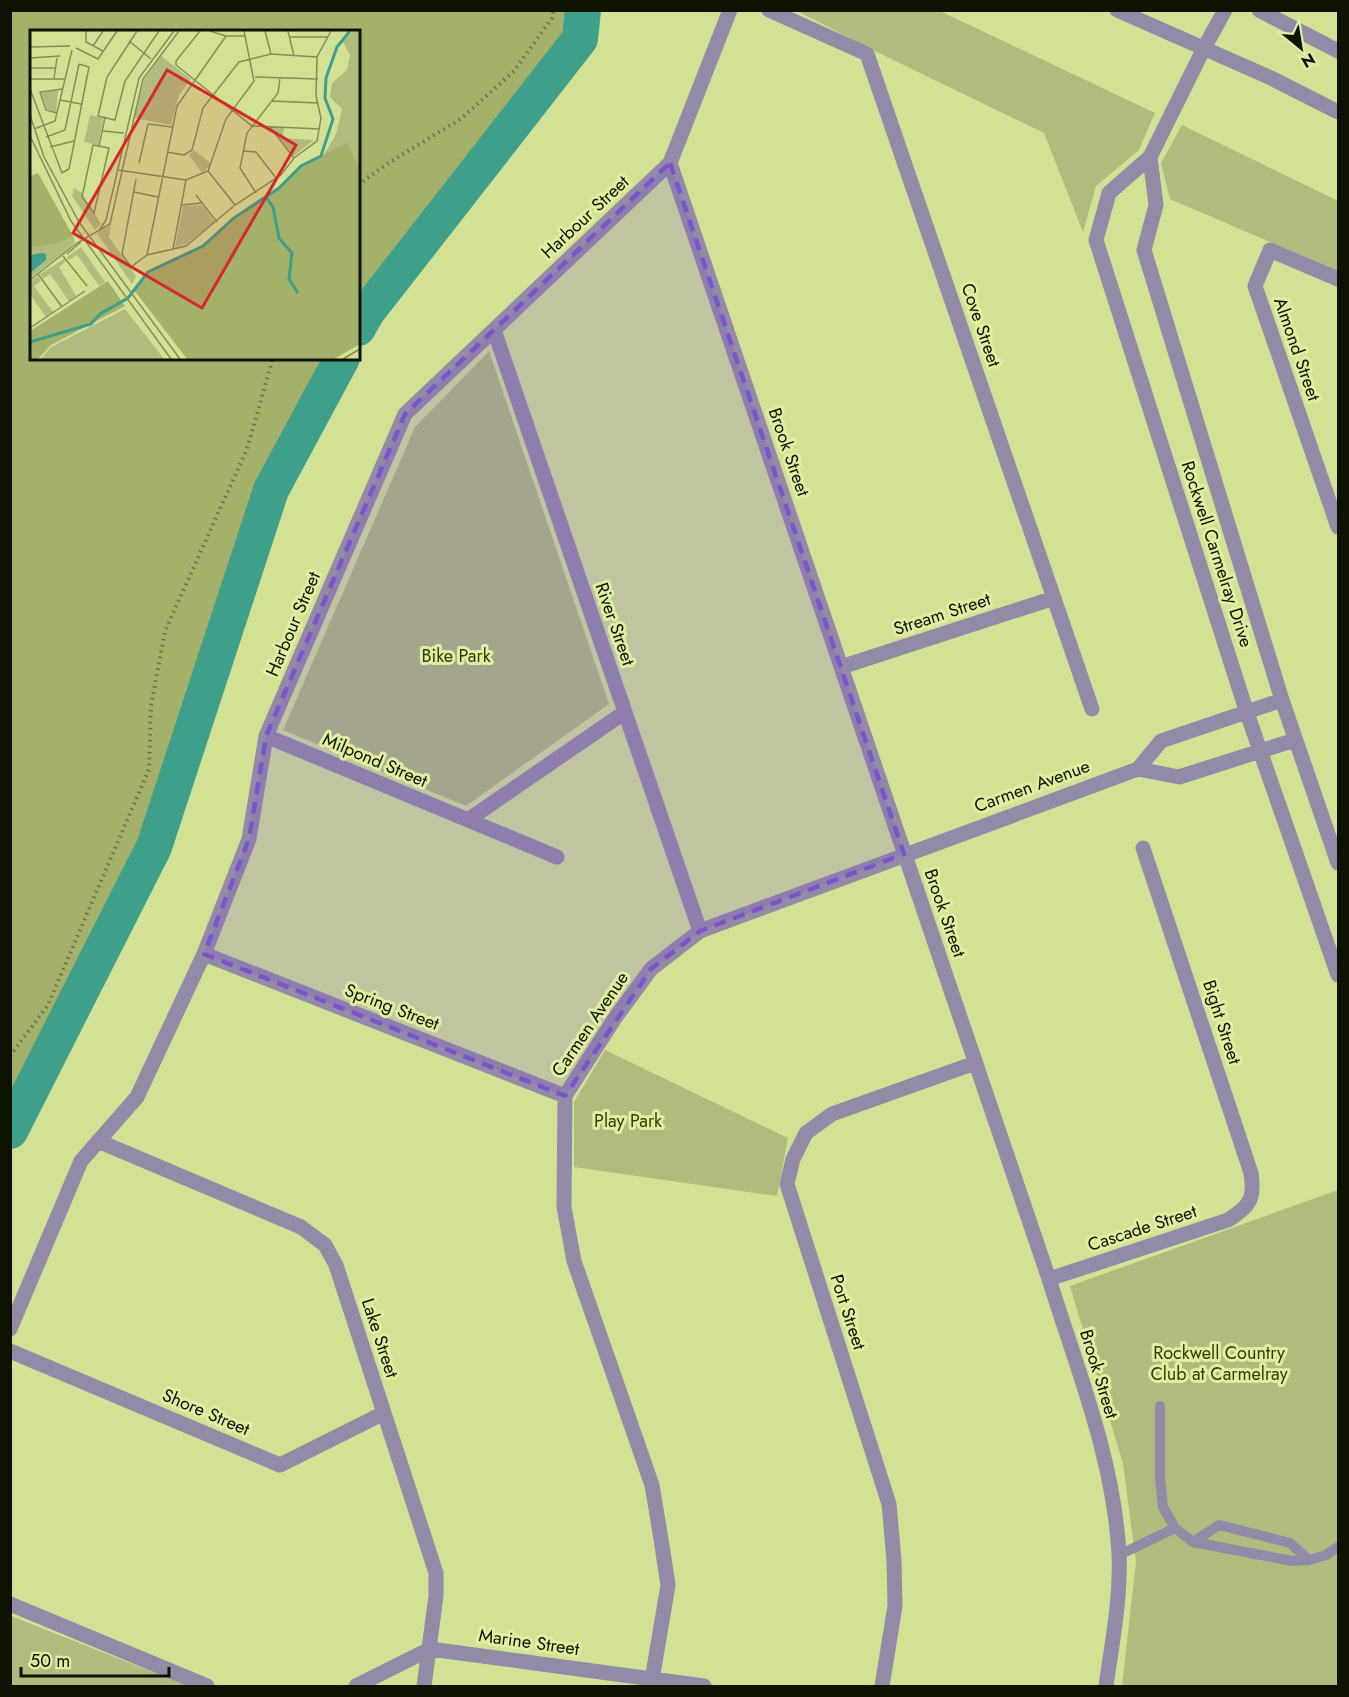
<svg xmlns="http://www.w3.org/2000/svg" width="1349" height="1697" font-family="Jost,sans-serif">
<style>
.green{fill:#b0bb7d}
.forest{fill:#a4b16a}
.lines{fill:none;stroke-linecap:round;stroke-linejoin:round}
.river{stroke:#3e9f8b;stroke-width:36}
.path{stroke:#697245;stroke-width:4;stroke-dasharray:1.5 4.5;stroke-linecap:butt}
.service{stroke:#928aa7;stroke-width:10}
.minor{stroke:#928aa7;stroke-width:15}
.tertiary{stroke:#928aa7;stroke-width:15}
.marked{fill:#7e52cb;fill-opacity:0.2;stroke:#7e52cb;stroke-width:4.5;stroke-dasharray:12 8;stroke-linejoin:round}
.labels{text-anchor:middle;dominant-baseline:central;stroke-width:6;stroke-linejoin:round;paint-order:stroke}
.street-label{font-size:18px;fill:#0e1200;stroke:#e0eea2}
.park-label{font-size:18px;fill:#343b02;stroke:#e0eea2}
.inset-river{fill:none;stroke:#3e9f8b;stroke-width:3}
.inset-road{fill:none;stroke:#848e59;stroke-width:1.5}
.view{fill:#d62828;fill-opacity:0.15;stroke:#d62828;stroke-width:3}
.inset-edge{fill:none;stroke:#0e1200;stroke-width:3}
</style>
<rect width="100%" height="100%" fill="#d3e195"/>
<path class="green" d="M 797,11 L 940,11 L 1155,113 L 1139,150 L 1096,186 L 1083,232 L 1044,133 L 879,53 Z
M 1182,125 L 1338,201 L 1338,271 L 1170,199 L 1161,163 Z
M 489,351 L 609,704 L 466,806 L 283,730 L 415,427 Z
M 605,1050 L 788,1138 L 777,1196 L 574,1167 L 574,1102 Z
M 1338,1190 L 1338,1686 L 1122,1686 L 1136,1562 L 1123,1464 L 1070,1286 Z
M 10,1616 L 11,1616 L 188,1686 L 11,1686 Z"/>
<path class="forest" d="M 11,10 L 583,11 L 580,39 L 367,312 L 359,328 L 358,32 L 32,32 L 32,358 L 342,359 L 271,490 L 154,847 L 11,1131 Z"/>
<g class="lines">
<path class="river" d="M 358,328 L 367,312 L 580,39 L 583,10
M 10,1131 L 154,847 L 271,490 L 342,358"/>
<path class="path" d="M 358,185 L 387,164 L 462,118 L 514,71 L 552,18 L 553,10
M 10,1056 L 48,1005 L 149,769 L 151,706 L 165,631 L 247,449 L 273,358"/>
<path class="service" d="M 1160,1406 L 1160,1479 L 1163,1507 L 1175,1528 L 1193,1542 L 1292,1561 L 1309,1560 L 1326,1555 L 1338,1547
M 1193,1542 L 1219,1525 L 1290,1543 L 1309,1560
M 1119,1555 L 1175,1528"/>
<path class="minor" d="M 769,10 L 867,54 L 1092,709
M 1225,10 L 1204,48 L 1150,157 L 1109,193 L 1096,240 L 1247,713 L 1338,975
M 1150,157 L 1156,205 L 1144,250 L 1282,700 L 1338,863
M 670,163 L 1049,1279 C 1077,1369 1114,1459 1119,1554 C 1121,1598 1112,1643 1106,1686
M 1338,279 L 1270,250 L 1255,286 L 1338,527
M 494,330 L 700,931
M 841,667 L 1054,598
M 266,736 L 557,857
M 1138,769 L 1179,777 L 1295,740
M 468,820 L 625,712
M 204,954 L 565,1096
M 98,1141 L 301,1227 L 325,1245 L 336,1265 L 436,1573 L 436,1596 L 424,1686
M 1049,1279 L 1228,1220 C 1250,1206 1255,1199 1251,1173 L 1143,848
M 10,1329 L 81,1161 L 137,1097 L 204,954 L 249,839 L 266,736 L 405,414 L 670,163 L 730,10
M 10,1351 L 280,1465 L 384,1413
M 10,1604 L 207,1686
M 356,1686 L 430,1649 L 704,1686
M 651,1686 L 668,1585 L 661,1539 L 652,1485 L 574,1261 L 564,1207 L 565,1096 L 615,1018 L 651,969 L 700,931 L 1138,769 L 1161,741 L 1282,700
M 882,1686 L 895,1606 L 894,1560 L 889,1504 L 787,1184 L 793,1159 L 806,1133 L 832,1114 L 975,1063"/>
<path class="tertiary" d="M 1117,10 L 1271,78 L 1338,112
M 1259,10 L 1338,51"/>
</g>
<path class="marked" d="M 670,163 L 904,854 L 700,931 L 651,969 L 565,1096 L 204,954 L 249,839 L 266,736 L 405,414 Z"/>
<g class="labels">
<g class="street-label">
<text transform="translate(585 217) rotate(-43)">Harbour Street</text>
<text transform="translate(981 325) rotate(71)">Cove Street</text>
<text transform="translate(1297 349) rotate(71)">Almond Street</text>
<text transform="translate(789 452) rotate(71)">Brook Street</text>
<text transform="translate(1217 554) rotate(72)">Rockwell Carmelray Drive</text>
<text transform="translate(942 614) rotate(-18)">Stream Street</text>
<text transform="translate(293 624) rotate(-67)">Harbour Street</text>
<text transform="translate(615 624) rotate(71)">River Street</text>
<text transform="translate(375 760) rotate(23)">Milpond Street</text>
<text transform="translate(1032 786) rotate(-20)">Carmen Avenue</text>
<text transform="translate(945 913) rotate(71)">Brook Street</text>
<text transform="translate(392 1007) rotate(21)">Spring Street</text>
<text transform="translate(1222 1022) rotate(72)">Bight Street</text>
<text transform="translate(590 1024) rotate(-56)">Carmen Avenue</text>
<text transform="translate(1142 1228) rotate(-18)">Cascade Street</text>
<text transform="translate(848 1312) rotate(72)">Port Street</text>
<text transform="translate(380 1338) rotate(72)">Lake Street</text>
<text transform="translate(1099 1374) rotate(73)">Brook Street</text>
<text transform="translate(206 1412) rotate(23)">Shore Street</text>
<text transform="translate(529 1642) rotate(8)">Marine Street</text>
</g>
<g class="park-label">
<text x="456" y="656">Bike Park</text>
<text x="628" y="1121">Play Park</text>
<text x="1219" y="1353">Rockwell Country<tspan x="1219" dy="21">Club at Carmelray</tspan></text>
</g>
</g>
<g transform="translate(30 30)">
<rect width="330" height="330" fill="#d3e195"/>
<path d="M 323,1 L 330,1 L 330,139 L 317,114 L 294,125 L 306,104 L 312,79 L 300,67 L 302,53 L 317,40 L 320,25 L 313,12 ZM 131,26 L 161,49 L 149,65 L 141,95 L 104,88 L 114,50 ZM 28,60 L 26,82 L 17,79 L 11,62 ZM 60,85 L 73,88 L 68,115 L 54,112 ZM 241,97 L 254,98 L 253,108 L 284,110 L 264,126 ZM 164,120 L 182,134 L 172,143 L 159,125 ZM 44,158 L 52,163 L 71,194 L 65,200 L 42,166 ZM 172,175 L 185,192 L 156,214 L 145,217 L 153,176 ZM 81,195 L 79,207 L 106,246 L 102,254 L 67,203 ZM 43,206 L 45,212 L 38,219 L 0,248 L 0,218 L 27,214 ZM 51,217 L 75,252 L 69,256 L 47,225 L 39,230 L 37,227 ZM 34,229 L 36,231 L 29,237 L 46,266 L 39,271 L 20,244 L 13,249 L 10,244 ZM 8,246 L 11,251 L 4,256 L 23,282 L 16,287 L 0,264 L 0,251 ZM 95,279 L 134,329 L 11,329 L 21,317 Z" fill="#b0bb7d"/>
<path d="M 317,113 L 330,139 L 330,314 L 304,329 L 157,329 L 104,260 L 118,242 L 173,216 L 204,188 L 249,158 L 271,136 ZM 8,143 L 43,206 L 27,214 L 0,218 L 0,146 ZM 78,251 L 95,276 L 21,315 L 8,329 L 0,329 L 0,301 Z" fill="#a4b16a"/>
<path d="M 12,223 L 16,224 L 16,230 L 0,243 L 0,225 Z" fill="#3e9f8b"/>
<path class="inset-river" d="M 236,167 L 243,177 L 249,208 L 262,223 L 259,249 L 268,263M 0,312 L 61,294 L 70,284 L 98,268 L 118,242 L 173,216 L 204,188 L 249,158 L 271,136 L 291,126 L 303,89 L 295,68 L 296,48 L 307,17 L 320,1"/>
<path class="inset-road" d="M 56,1 L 56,12 L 73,21M 107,1 L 77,47 L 68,86 L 85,90 L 95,51 L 129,1M 170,1 L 146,31 L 146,35 L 222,96 L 290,99M 180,1 L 196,6 L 215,6M 235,1 L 241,24M 258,1 L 264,26M 259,7 L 297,7M 99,11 L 121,29M 63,16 L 73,1M 0,17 L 40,16M 46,18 L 68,29 L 87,1M 0,28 L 30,26M 0,38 L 25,38M 225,47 L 288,49M 24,48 L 27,28M 0,49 L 34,49M 0,59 L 32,143 L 39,139 L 59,37 L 49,34M 30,70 L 51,74M 242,71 L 288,73M 27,83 L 16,80 L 10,62 L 32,59M 0,85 L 14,127 L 49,192 L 150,329M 240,97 L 264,128M 4,99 L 25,91 L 42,20M 72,101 L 94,103M 0,106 L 41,191 L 141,329M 16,107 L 35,100 L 49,34M 63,115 L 79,118 L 64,183 L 52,167 ZM 69,116 L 75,87M 20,117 L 44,111M 213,121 L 226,122 L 246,148M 137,122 L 154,125 L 162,120 L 173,78 L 209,32 L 241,24 L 287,27M 109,133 L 118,94 L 142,97M 88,140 L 156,150 L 178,141 L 196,89 L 224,51 L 214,1M 178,141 L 205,175M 106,149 L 92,224 L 101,237 L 117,225 L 156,216 L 205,175 L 251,145 L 264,128 L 287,111 L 291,88 L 286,66 L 287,27 L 301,1M 104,162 L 128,167M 226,163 L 210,138 L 217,103 L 248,63 L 250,48M 166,165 L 187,192M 151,175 L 172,173M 70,199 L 76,190 L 109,48 L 144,1M 143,219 L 156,150M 37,224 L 51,212M 117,225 L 147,76 L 196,6M 33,226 L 57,256M 8,244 L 32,277M 0,250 L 47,213 L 80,194 L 113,49 L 149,1M 0,298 L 55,261M 313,329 L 330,319"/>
<path class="view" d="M 137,40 L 266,115 L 172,278 L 43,203 Z"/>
<rect width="330" height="330" class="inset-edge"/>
</g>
<rect width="1349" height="1697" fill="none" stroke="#0e1200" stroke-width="24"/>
<g transform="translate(1301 48) rotate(150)" stroke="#e0eea2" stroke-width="4.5" paint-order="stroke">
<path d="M0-4.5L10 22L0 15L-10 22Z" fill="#0e1200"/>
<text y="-9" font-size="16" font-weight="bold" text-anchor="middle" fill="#0e1200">N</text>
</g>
<path d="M21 1667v9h148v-9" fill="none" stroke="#0e1200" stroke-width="3"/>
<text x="30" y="1667" font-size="18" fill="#0e1200" stroke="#e0eea2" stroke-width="4.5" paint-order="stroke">50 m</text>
</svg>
